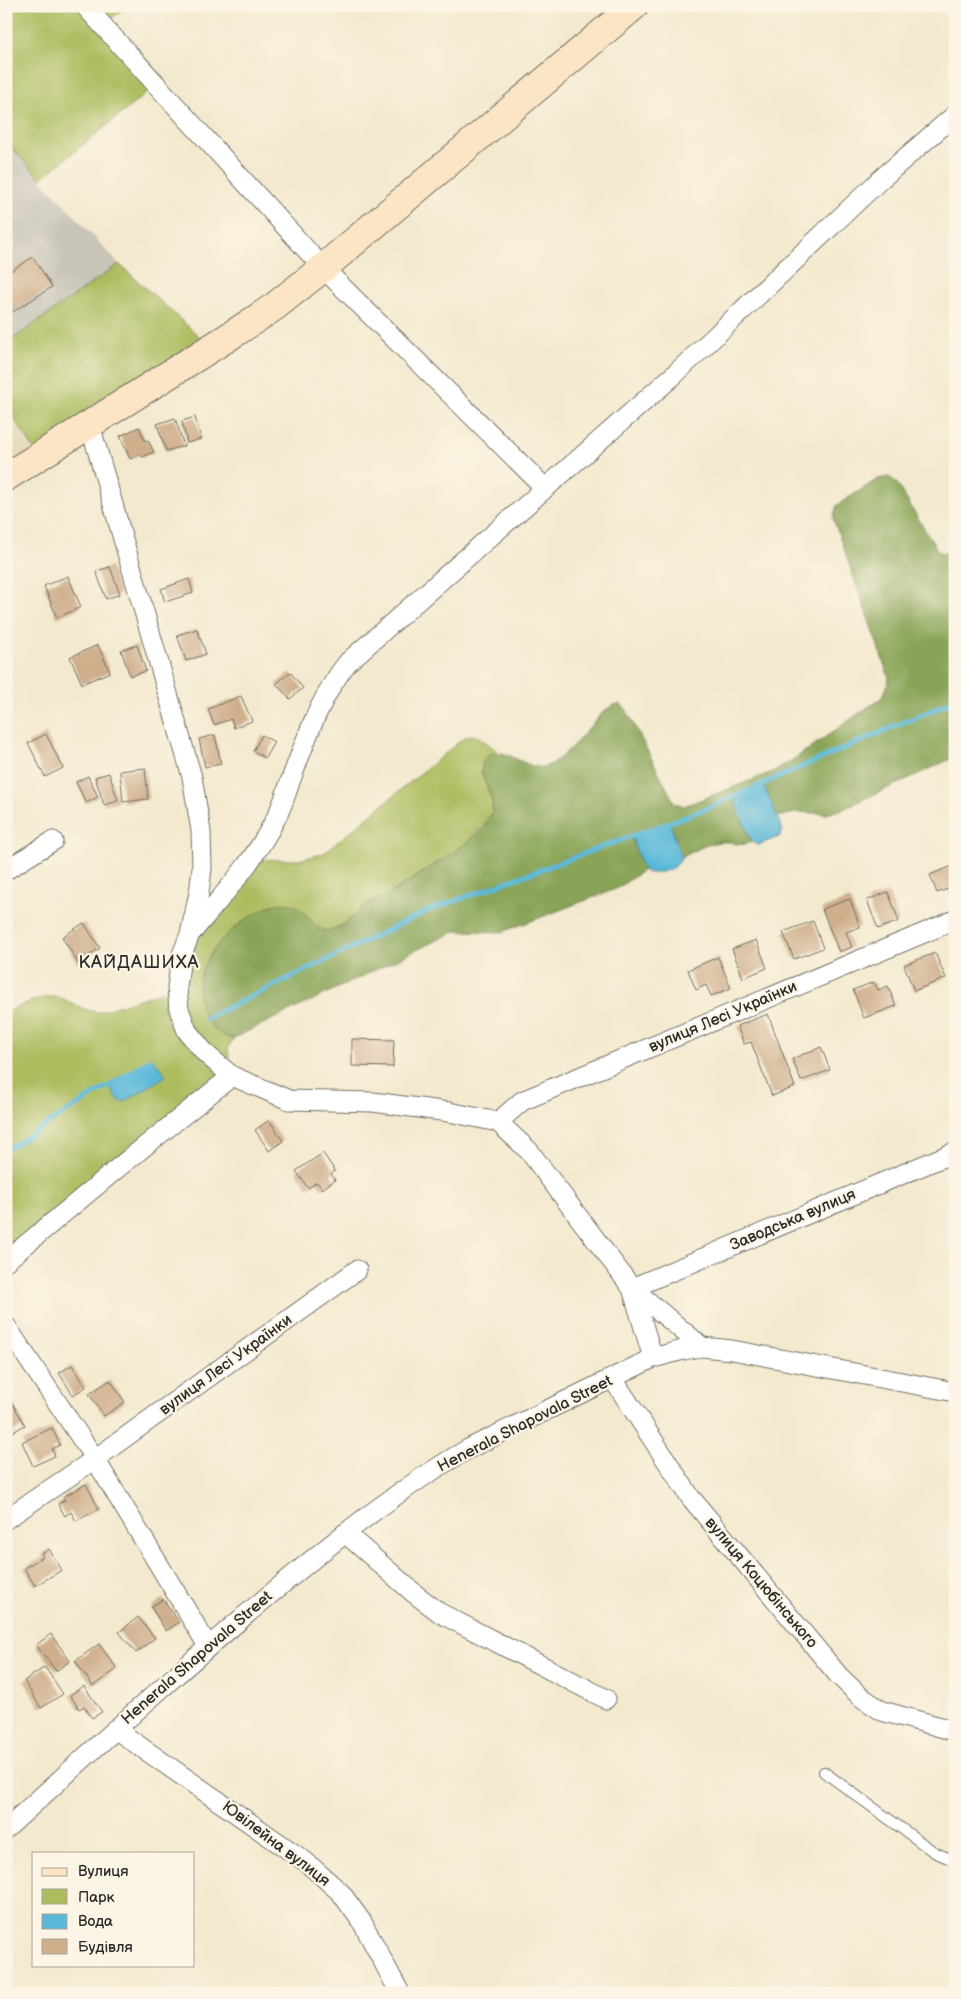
<svg xmlns="http://www.w3.org/2000/svg" width="961" height="1999" font-family="'Balsamiq Sans',sans-serif">
<style>
.built{fill:#e7daba}
.industrial{fill:#c8c4b8}
.green{fill:#acbc5f;stroke:#6c7445}
.forest{fill:#89a456;stroke:#5a6840}
.water{fill:#5ab9d9;stroke:#427282}
.lines{fill:none;stroke-linecap:round;stroke-linejoin:round}
.stream{stroke:#5ab9d9;stroke-width:5}
.building{fill:#cfae8c}
.lane-casing{stroke:#716e64;stroke-width:12}
.street-casing{stroke:#716e64;stroke-width:21}
.secondary-casing{stroke:#716e64;stroke-width:30}
.lane{stroke:#fff;stroke-width:10}
.street{stroke:#fff;stroke-width:19}
.secondary{stroke:#fce5c4;stroke-width:28}
.labels{text-anchor:middle;dominant-baseline:central;stroke-width:4.5;stroke-linejoin:round;paint-order:stroke}
.street-label{font-size:16px;fill:#2b2b2b;stroke:#fcf5e5}
.neighbourhood-label{font-size:18px;letter-spacing:1px;fill:#2b2b2b;stroke:#fcf5e5}
</style>
<rect width="100%" height="100%" fill="#fcf5e5"/>
<filter id="ink" filterUnits="userSpaceOnUse"><feTurbulence type="fractalNoise" baseFrequency=".02" numOctaves="2"/><feDisplacementMap in="SourceGraphic" scale="10" xChannelSelector="R" yChannelSelector="G"/><feConvolveMatrix kernelMatrix="1 2 1 2 8 2 1 2 1" color-interpolation-filters="sRGB"/></filter>
<filter id="wash" filterUnits="userSpaceOnUse"><feTurbulence type="fractalNoise" baseFrequency=".0096" numOctaves="4" result="noise"/><feDisplacementMap in="SourceGraphic" scale="20" xChannelSelector="R" yChannelSelector="G"/><feGaussianBlur stdDeviation="1.12" result="paint"/><feColorMatrix in="noise" values="0 0 0 0 0 0 0 0 0 0 0 0 0 0 0 0 0 1.4 0 .05"/><feComposite in="paint" operator="in"/></filter>
<g filter="url(#wash)">
<rect width="100%" height="100%" fill="#f3e9ce"/>
<path class="built" d="M 6,406 L 39,457 L 6,477 Z"/>
<path class="industrial" d="M 6,141 L 119,264 L 6,344 L 6,250 L 15,245 L 6,228 Z"/>
<path class="green" d="M 6,6 L 127,6 L 110,20 L 164,79 L 41,179 L 6,142 Z
M 119,264 L 212,348 L 39,457 L 6,406 L 6,344 Z
M 472,735 L 479,737 L 499,752 L 492,753 L 481,771 L 492,801 L 492,812 L 484,824 L 464,845 L 391,893 L 372,901 L 359,910 L 347,922 L 335,929 L 327,931 L 318,929 L 307,914 L 272,905 L 243,921 L 224,937 L 226,1038 L 234,1038 L 228,1048 L 232,1076 L 6,1262 L 6,1012 C 24,1005 47,991 66,1000 C 77,1005 86,1012 99,1012 L 176,987 L 181,957 L 252,859 L 299,860 L 324,853 L 465,737 Z"/>
<path class="forest" d="M 889,477 L 896,482 L 938,551 L 955,557 L 955,757 L 843,809 L 827,814 L 799,812 L 777,817 L 763,783 L 733,797 L 752,842 C 734,848 737,841 722,842 C 708,842 693,852 681,858 L 670,822 L 631,836 L 643,870 L 618,888 L 502,932 L 456,931 L 234,1038 C 219,1037 207,1025 202,1011 C 187,970 222,933 255,914 C 265,909 275,902 287,903 C 309,906 314,939 336,929 C 350,923 358,909 372,901 C 378,898 386,896 392,892 C 416,878 439,862 462,846 C 472,839 488,825 492,812 C 498,793 467,767 491,754 C 505,746 526,770 544,767 C 560,764 592,724 604,711 L 613,705 L 620,704 L 626,709 L 674,802 L 684,806 L 770,773 L 794,759 L 881,698 L 886,690 L 889,678 L 833,518 L 837,505 L 878,479 Z"/>
<path class="water" d="M 763,783 L 783,831 L 779,837 L 758,845 L 752,842 L 733,797 Z
M 670,822 L 681,858 C 679,869 651,878 643,870 L 631,836 Z
M 152,1058 L 164,1072 L 165,1076 L 163,1078 L 124,1102 L 118,1100 L 109,1086 Z"/>
<g class="lines">
<path class="stream" d="M 205,1019 L 425,912 L 703,810 L 955,700
M 6,1150 L 150,1060"/>
</g>
<g id="blocks">
<path class="building" d="M 33,257 L 52,287 L 6,316 L 6,274 Z
M 195,417 L 201,439 L 187,443 L 182,421 Z
M 175,418 L 184,446 L 166,451 L 157,424 Z
M 139,427 L 145,441 L 148,440 L 154,452 L 142,457 L 141,454 L 130,459 L 120,436 Z
M 110,567 L 120,594 L 106,599 L 96,571 Z
M 68,576 L 81,607 L 57,618 L 44,586 Z
M 189,579 L 193,593 L 165,602 L 161,589 Z
M 197,629 L 206,654 L 186,661 L 177,635 Z
M 98,645 L 110,672 L 82,684 L 70,657 Z
M 137,645 L 146,671 L 130,676 L 121,650 Z
M 290,672 L 303,688 L 290,699 L 276,684 Z
M 241,696 L 252,721 L 234,728 L 231,719 L 214,725 L 208,709 Z
M 46,734 L 63,768 L 45,777 L 28,743 Z
M 215,735 L 221,764 L 205,767 L 199,739 Z
M 262,735 L 274,742 L 265,758 L 253,751 Z
M 145,768 L 148,799 L 123,802 L 120,771 Z
M 109,773 L 118,801 L 104,805 L 95,777 Z
M 88,776 L 98,797 L 86,803 L 76,782 Z
M 955,865 L 955,904 L 948,889 L 937,893 L 930,875 Z
M 888,892 L 899,921 L 878,929 L 867,900 Z
M 850,899 L 860,927 L 846,932 L 852,947 L 839,952 L 822,909 Z
M 813,921 L 823,948 L 794,959 L 783,932 Z
M 84,923 L 100,948 L 78,963 L 62,937 Z
M 756,940 L 767,968 L 743,978 L 732,949 Z
M 935,953 L 946,978 L 914,991 L 904,965 Z
M 718,957 L 731,988 L 711,996 L 706,985 L 696,990 L 688,970 Z
M 874,982 L 878,990 L 888,986 L 896,1006 L 864,1018 L 853,990 Z
M 768,1014 L 795,1087 L 772,1096 L 751,1042 L 744,1044 L 737,1026 Z
M 352,1039 L 394,1040 L 393,1067 L 352,1066 Z
M 821,1047 L 830,1070 L 801,1081 L 792,1059 Z
M 269,1120 L 283,1141 L 269,1151 L 255,1130 Z
M 323,1153 L 335,1171 L 331,1174 L 335,1180 L 322,1189 L 317,1182 L 308,1188 L 296,1171 Z
M 72,1365 L 86,1387 L 73,1395 L 59,1373 Z
M 110,1380 L 125,1402 L 104,1416 L 89,1394 Z
M 11,1401 L 25,1425 L 6,1436 L 6,1404 Z
M 52,1428 L 60,1445 L 52,1449 L 55,1456 L 33,1466 L 22,1442 Z
M 86,1484 L 99,1509 L 76,1521 L 71,1512 L 65,1516 L 58,1504 L 65,1500 L 63,1497 Z
M 49,1549 L 62,1570 L 35,1586 L 24,1568 L 43,1557 L 41,1554 Z
M 163,1599 L 179,1622 L 166,1631 L 151,1607 Z
M 138,1617 L 155,1638 L 136,1653 L 119,1632 Z
M 51,1634 L 70,1661 L 56,1671 L 36,1645 Z
M 99,1644 L 117,1669 L 93,1686 L 75,1661 Z
M 45,1667 L 63,1694 L 41,1708 L 24,1681 Z
M 84,1686 L 102,1712 L 92,1718 L 84,1706 L 79,1709 L 70,1695 Z"/>
</g>
</g>
<g filter="url(#ink)">
<use href="#blocks" fill-opacity="0" stroke="#716e64" stroke-width="1"/>
<g class="lines">
<defs>
<path id="lane" d="M 824,1772 L 934,1852 L 955,1861"/>
<path id="street" d="M 85,6 L 323,268 L 545,488
M 90,425 L 192,777 L 201,831 L 202,868 L 199,893 L 190,934 L 181,957 L 177,987 L 179,1009 L 187,1031 L 206,1054 L 232,1076 L 289,1100 L 373,1102 L 449,1112 L 498,1122 L 529,1151 L 632,1288 L 702,1347
M 6,870 L 53,841
M 193,931 C 223,895 255,860 276,818 C 282,807 286,794 290,782 C 306,740 319,698 348,662 L 674,375 L 882,178 L 955,115
M 498,1122 L 522,1101 L 955,920
M 6,1261 L 119,1167 L 232,1076
M 6,1326 L 95,1459 L 208,1646
M 653,1358 L 632,1288 L 955,1152
M 613,1379 L 691,1498 L 839,1676 L 861,1697 L 882,1711 L 955,1731
M 6,1519 L 95,1459 L 357,1270
M 345,1533 L 415,1594 L 440,1613 L 606,1699
M 115,1729 L 306,1862 L 341,1893 L 362,1922 L 400,1993
M 6,1829 C 96,1747 185,1665 279,1587 C 339,1537 400,1488 468,1449 L 653,1358 L 683,1350 L 702,1347 L 732,1350 L 955,1392"/>
<path id="secondary" d="M 6,477 L 230,336 L 274,307 L 323,268 L 634,6"/>
</defs>
<use href="#lane" class="lane-casing"/>
<use href="#street" class="street-casing"/>
<use href="#secondary" class="secondary-casing"/>
<use href="#lane" class="lane"/>
<use href="#street" class="street"/>
<use href="#secondary" class="secondary"/>
</g>
</g>
<g class="labels">
<g class="street-label">
<text transform="translate(723 1017) rotate(-23)">вулиця Лесі Українки</text>
<text transform="translate(793 1220) rotate(-23)">Заводська вулиця</text>
<text transform="translate(226 1365) rotate(-36)">вулиця Лесі Українки</text>
<text transform="translate(525 1424) rotate(-27)">Henerala Shapovala Street</text>
<text transform="translate(761 1583) rotate(50)">вулиця Коцюбінського</text>
<text transform="translate(197 1658) rotate(-41)">Henerala Shapovala Street</text>
<text transform="translate(276 1844) rotate(37)">Ювілейна вулиця</text>
</g>
<g class="neighbourhood-label">
<text x="139" y="962">КАЙДАШИХА</text>
</g>
</g>
<rect width="961" height="1999" fill="none" stroke="#fcf5e5" stroke-width="25"/>
<rect x="32" y="1852" width="162" height="115" fill="#fcf5e5" stroke="#a8a49b"/>
<rect x="42" y="1868" width="25" height="8" fill="#fce5c4" stroke="#a8a49b"/>
<text x="78" y="1876" font-size="15" fill="#2b2b2b">Вулиця</text>
<rect x="42" y="1889" width="25" height="15" fill="#acbc5f" stroke="#a8a49b"/>
<text x="78" y="1902" font-size="15" fill="#2b2b2b">Парк</text>
<rect x="42" y="1914" width="25" height="15" fill="#5ab9d9" stroke="#a8a49b"/>
<text x="78" y="1926" font-size="15" fill="#2b2b2b">Вода</text>
<rect x="42" y="1939" width="25" height="15" fill="#cfae8c" stroke="#a8a49b"/>
<text x="78" y="1952" font-size="15" fill="#2b2b2b">Будівля</text>
</svg>
